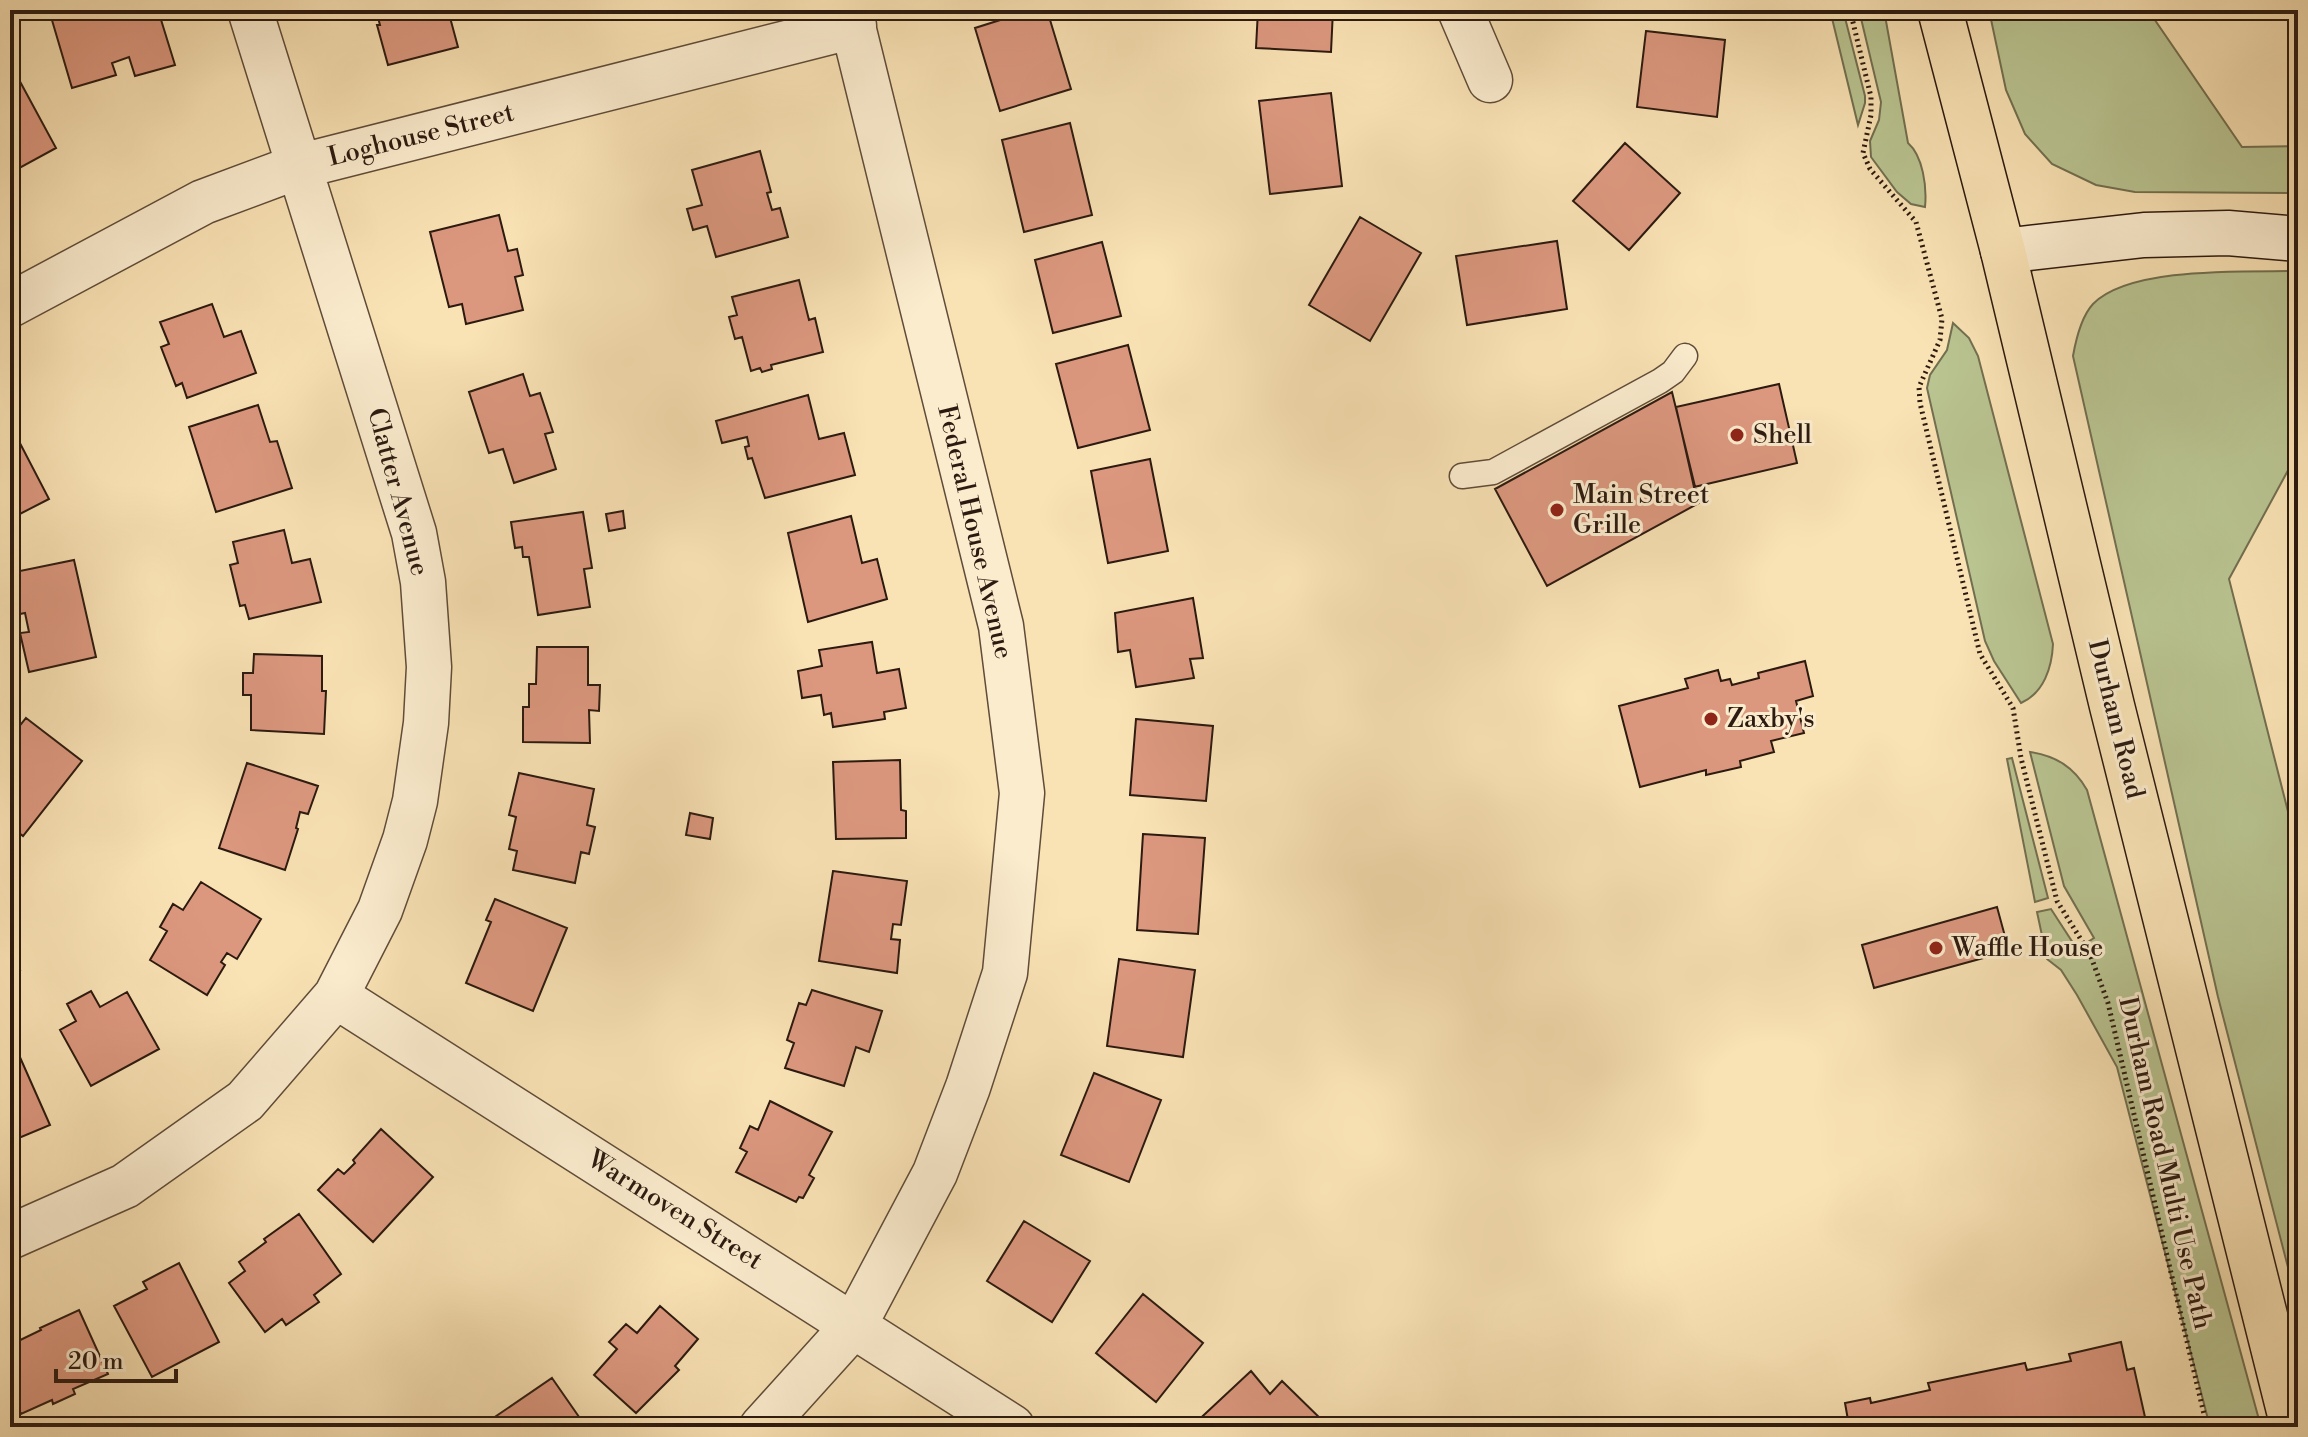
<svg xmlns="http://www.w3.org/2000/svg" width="2308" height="1437" font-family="'Libre Bodoni',serif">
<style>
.green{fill:#b9c491;stroke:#726f50;stroke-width:2}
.building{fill:#dc987f;stroke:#2c1a10;stroke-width:2}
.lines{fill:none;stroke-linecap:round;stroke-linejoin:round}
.lane-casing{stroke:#5f4c39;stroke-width:27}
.street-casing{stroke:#5f4c39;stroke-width:47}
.secondary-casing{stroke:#2c1a10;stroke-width:47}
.primary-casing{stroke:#2c1a10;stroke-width:47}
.path{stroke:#2c1a10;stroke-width:5;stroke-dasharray:2 4;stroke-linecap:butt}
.lane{stroke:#fbecce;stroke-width:24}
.street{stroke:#fbecce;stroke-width:44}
.secondary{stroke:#fbecce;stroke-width:44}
.primary{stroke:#f9e2b4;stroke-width:44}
.poi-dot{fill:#8f2418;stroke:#fbecce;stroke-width:3}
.labels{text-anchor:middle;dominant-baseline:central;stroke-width:6;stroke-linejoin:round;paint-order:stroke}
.street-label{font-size:26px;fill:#2c1a10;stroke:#fbecce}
.poi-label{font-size:26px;fill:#2c1a10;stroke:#fbecce;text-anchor:start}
</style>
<rect width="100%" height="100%" fill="#f9e2b4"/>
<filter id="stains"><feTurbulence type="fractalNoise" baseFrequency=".0025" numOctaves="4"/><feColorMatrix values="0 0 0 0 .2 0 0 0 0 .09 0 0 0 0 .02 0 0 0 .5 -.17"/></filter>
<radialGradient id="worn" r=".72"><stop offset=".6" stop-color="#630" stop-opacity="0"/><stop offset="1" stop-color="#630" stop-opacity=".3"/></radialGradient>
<path class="green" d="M 1830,10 L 1843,10 L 1865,96 L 1865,103 L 1858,125 Z
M 1859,10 L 1884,10 L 1908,143 C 1923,156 1927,187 1925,207 L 1911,204 L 1897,192 L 1871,157 L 1870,141 L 1879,120 L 1881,102 Z
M 1989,10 L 2148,10 L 2242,147 L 2298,146 L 2298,193 L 2135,192 L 2096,185 L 2052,164 L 2025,134 L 2006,90 Z
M 2298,271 L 2298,452 L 2229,579 L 2298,851 L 2298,1306 L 2218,997 L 2073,356 C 2076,339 2081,317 2093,304 C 2130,266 2246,272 2298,271 Z
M 1953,323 L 1969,338 L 1978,356 L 2053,644 C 2052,667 2044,693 2021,703 L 1994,661 L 1985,641 L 1927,388 L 1930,375 L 1947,350 Z
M 2030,752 C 2056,756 2074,767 2087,790 L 2261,1427 L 2210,1427 L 2117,1067 L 2077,995 L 2061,970 L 2047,959 L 2037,912 L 2051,909 L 2077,949 L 2094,938 L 2064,886 Z
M 2012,758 L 2048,898 L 2035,902 L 2007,759 Z"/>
<path class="building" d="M 49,10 L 158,10 L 175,65 L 135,76 L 129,57 L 112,63 L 116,75 L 72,88 Z
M 376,10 L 448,10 L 458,47 L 388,65 L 377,25 L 380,25 Z
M 1032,10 L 1047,10 L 1071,89 L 1000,111 L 975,28 Z
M 1258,10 L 1333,10 L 1331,52 L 1256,48 Z
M 1646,31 L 1725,40 L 1717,117 L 1637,107 Z
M 17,76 L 56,148 L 14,171 L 10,164 L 10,80 Z
M 1331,93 L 1342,186 L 1270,194 L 1259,101 Z
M 1070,123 L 1092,215 L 1024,232 L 1002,140 Z
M 1625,143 L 1680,193 L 1629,250 L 1573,201 Z
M 760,151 L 771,192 L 767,193 L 772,210 L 780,208 L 788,237 L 716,257 L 707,226 L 693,230 L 687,209 L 702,205 L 692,170 Z
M 499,215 L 508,251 L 517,249 L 523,275 L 515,277 L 523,310 L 466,324 L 462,304 L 449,307 L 430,232 Z
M 1360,217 L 1421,253 L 1370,341 L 1309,305 Z
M 1557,241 L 1567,309 L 1467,325 L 1456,256 Z
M 1102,242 L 1121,316 L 1053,333 L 1035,260 Z
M 799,280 L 809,320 L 815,318 L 823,352 L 771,365 L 772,369 L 762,372 L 760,368 L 751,371 L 742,337 L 735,339 L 729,317 L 737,315 L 732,297 Z
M 212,304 L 224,337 L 241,331 L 256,373 L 187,398 L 182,383 L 176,386 L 161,347 L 169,344 L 160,322 Z
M 1128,345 L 1150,430 L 1078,448 L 1056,364 Z
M 523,374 L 530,396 L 540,393 L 553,432 L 545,434 L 556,469 L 514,483 L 503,449 L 489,453 L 469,392 Z
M 1779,384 L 1797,463 L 1694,487 L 1676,407 Z
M 1672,392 L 1699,503 L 1547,586 L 1495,489 Z
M 808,395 L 819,439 L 844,433 L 855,475 L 765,498 L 752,458 L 748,459 L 745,447 L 749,446 L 747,437 L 722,443 L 716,421 Z
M 258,405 L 270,442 L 277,441 L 292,488 L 216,512 L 189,427 Z
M 10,424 L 49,499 L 10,519 Z
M 1150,459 L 1168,551 L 1108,563 L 1091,471 Z
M 623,511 L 625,528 L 609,531 L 606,514 Z
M 583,512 L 592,568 L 584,569 L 590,607 L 538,615 L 529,557 L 523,557 L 522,547 L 515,548 L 511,522 Z
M 851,516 L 862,563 L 877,559 L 887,599 L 808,622 L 788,533 Z
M 284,530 L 292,563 L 310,559 L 321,602 L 249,619 L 245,605 L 240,606 L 230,565 L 238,563 L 233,542 Z
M 74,560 L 96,657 L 29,672 L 20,633 L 29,632 L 25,613 L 15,615 L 10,592 L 10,573 Z
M 1193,598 L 1203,658 L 1190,659 L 1194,678 L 1136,687 L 1130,650 L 1118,652 L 1115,613 Z
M 872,642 L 877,673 L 899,669 L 906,708 L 884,712 L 885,719 L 833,727 L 831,713 L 824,715 L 821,695 L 802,698 L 798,671 L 822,666 L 819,650 Z
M 537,647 L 588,647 L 588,685 L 600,685 L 599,711 L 589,710 L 590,743 L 523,742 L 523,707 L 529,707 L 529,684 L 536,684 Z
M 254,654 L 322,656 L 322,691 L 326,691 L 324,734 L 251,730 L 251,695 L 243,695 L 243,673 L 253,673 Z
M 1805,661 L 1813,696 L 1796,701 L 1804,733 L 1771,741 L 1774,752 L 1740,761 L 1741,767 L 1706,775 L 1706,770 L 1640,787 L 1619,706 L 1688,688 L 1685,679 L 1718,670 L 1721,681 L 1730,679 L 1732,685 L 1759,678 L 1758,673 Z
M 26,718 L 82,761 L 23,836 L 10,826 L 10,738 Z
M 1136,719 L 1213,726 L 1206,801 L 1130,795 Z
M 900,760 L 901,810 L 906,811 L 906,838 L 836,839 L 833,762 Z
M 247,763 L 318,786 L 308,814 L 300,812 L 296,828 L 298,829 L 285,870 L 219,848 Z
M 519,773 L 594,789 L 587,825 L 595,827 L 589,854 L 581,852 L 575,883 L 513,870 L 517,851 L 509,849 L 516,817 L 509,815 Z
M 690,813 L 713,818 L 710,839 L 686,835 Z
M 1143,834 L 1205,838 L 1198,934 L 1137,930 Z
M 833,871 L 907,881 L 901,925 L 893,924 L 891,939 L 900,940 L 897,973 L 819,961 Z
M 201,882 L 261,919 L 237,959 L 227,953 L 221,962 L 225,965 L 207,995 L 150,960 L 167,931 L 160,927 L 173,904 L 183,910 Z
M 495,899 L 567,928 L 533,1011 L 466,983 L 491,922 L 486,920 Z
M 1997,907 L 2009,951 L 1874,988 L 1862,945 Z
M 10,948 L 20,970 L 10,974 Z
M 1119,959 L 1195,970 L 1183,1057 L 1107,1046 Z
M 812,990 L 882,1011 L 869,1052 L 856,1047 L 844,1086 L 785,1068 L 794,1043 L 787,1040 L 799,1003 L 806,1005 Z
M 91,991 L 100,1007 L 127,992 L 159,1049 L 91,1086 L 60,1030 L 76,1021 L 67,1004 Z
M 15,1046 L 50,1125 L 14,1140 L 10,1134 L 10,1048 Z
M 1094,1073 L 1161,1100 L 1129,1182 L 1061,1155 Z
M 770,1101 L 832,1132 L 809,1175 L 814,1178 L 803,1198 L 799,1197 L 796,1202 L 736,1172 L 747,1152 L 740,1148 L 750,1126 L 758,1130 Z
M 381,1129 L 433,1177 L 373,1242 L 318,1190 L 338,1169 L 344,1174 L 355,1163 L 353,1160 Z
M 299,1214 L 341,1274 L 314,1295 L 319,1302 L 286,1325 L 282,1319 L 265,1332 L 229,1283 L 245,1271 L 239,1262 L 266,1242 L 264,1239 Z
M 1024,1221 L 1090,1261 L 1052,1322 L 987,1281 Z
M 179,1263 L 219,1342 L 152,1377 L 114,1306 L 147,1289 L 143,1282 Z
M 1143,1294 L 1203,1343 L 1156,1402 L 1096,1353 Z
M 660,1306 L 698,1339 L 675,1366 L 679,1370 L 636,1413 L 594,1375 L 617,1349 L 609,1342 L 626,1324 L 637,1333 Z
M 79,1310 L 108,1374 L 73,1389 L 75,1394 L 53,1404 L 52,1400 L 21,1414 L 10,1390 L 10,1345 L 41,1330 L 40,1328 Z
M 2121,1342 L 2127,1370 L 2134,1368 L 2147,1426 L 1831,1427 L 1830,1423 L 1848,1420 L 1845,1403 L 1870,1398 L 1871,1403 L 1930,1390 L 1928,1383 L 2025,1363 L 2027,1370 L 2071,1361 L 2069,1354 Z
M 1251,1371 L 1270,1394 L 1282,1381 L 1326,1424 L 1323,1427 L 1191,1427 Z
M 552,1378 L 586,1427 L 489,1427 L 486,1423 Z"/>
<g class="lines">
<defs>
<path id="lane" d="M 1462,476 L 1493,472 L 1660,381 L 1673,372 L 1685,356"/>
<path id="street" d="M 1460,10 L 1490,80
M 10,305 L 203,202 L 297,167 L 854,26
M 336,996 L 1012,1427
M 10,1237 L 125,1186 L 245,1101 L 336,996 L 380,910 L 405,840 L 415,801 L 426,723 L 429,667 L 423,582 L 414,533 L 250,10
M 762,1427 L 855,1324 L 935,1173 L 968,1087 L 1005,973 L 1022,793 L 1001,626 L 849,10"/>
<path id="secondary" d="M 2003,251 L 2144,235 L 2228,233 L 2298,239"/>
<path id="primary" d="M 1940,10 L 2003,251 L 2112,706 L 2293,1427"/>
</defs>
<use href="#lane" class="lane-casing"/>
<use href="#street" class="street-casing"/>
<use href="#secondary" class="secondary-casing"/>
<use href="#primary" class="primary-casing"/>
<path class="path" d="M 1850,10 L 1871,97 L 1871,115 L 1863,153 L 1870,169 L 1916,222 L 1942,319 L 1940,340 L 1919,387 L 1920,403 L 1980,654 L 2013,708 L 2021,758 L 2057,901 L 2090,954 L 2108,1003 L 2207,1427"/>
<use href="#lane" class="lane"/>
<use href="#street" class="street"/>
<use href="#secondary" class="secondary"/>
<use href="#primary" class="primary"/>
</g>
<g class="poi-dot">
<circle cx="1737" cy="435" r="8"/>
<circle cx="1557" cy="510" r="8"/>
<circle cx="1711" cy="719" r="8"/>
<circle cx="1936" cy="948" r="8"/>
</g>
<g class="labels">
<g class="street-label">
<text transform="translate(421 135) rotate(-14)">Loghouse Street</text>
<text transform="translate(398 492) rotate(75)">Clatter Avenue</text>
<text transform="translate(975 532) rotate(77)">Federal House Avenue</text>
<text transform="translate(2116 719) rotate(76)">Durham Road</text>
<text transform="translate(2165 1163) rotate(77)">Durham Road Multi Use Path</text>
<text transform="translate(675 1210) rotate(32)">Warmoven Street</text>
</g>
<g class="poi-label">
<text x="1753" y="435">Shell</text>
<text x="1573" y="495">Main Street<tspan x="1573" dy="30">Grille</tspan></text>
<text x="1727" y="719">Zaxby's</text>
<text x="1952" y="948">Waffle House</text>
</g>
</g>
<rect width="2308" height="1437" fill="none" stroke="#f9e2b4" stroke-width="40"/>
<rect x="12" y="12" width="2284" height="1413" fill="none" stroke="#2c1a10" stroke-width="4"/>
<rect x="20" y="20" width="2268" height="1397" fill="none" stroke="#2c1a10" stroke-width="2"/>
<path d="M56 1369v12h120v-12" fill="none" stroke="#2c1a10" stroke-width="4"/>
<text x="68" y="1369" font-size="24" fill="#2c1a10" stroke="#fbecce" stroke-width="6" paint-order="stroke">20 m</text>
<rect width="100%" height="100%" filter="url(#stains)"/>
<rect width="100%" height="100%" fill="url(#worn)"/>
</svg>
